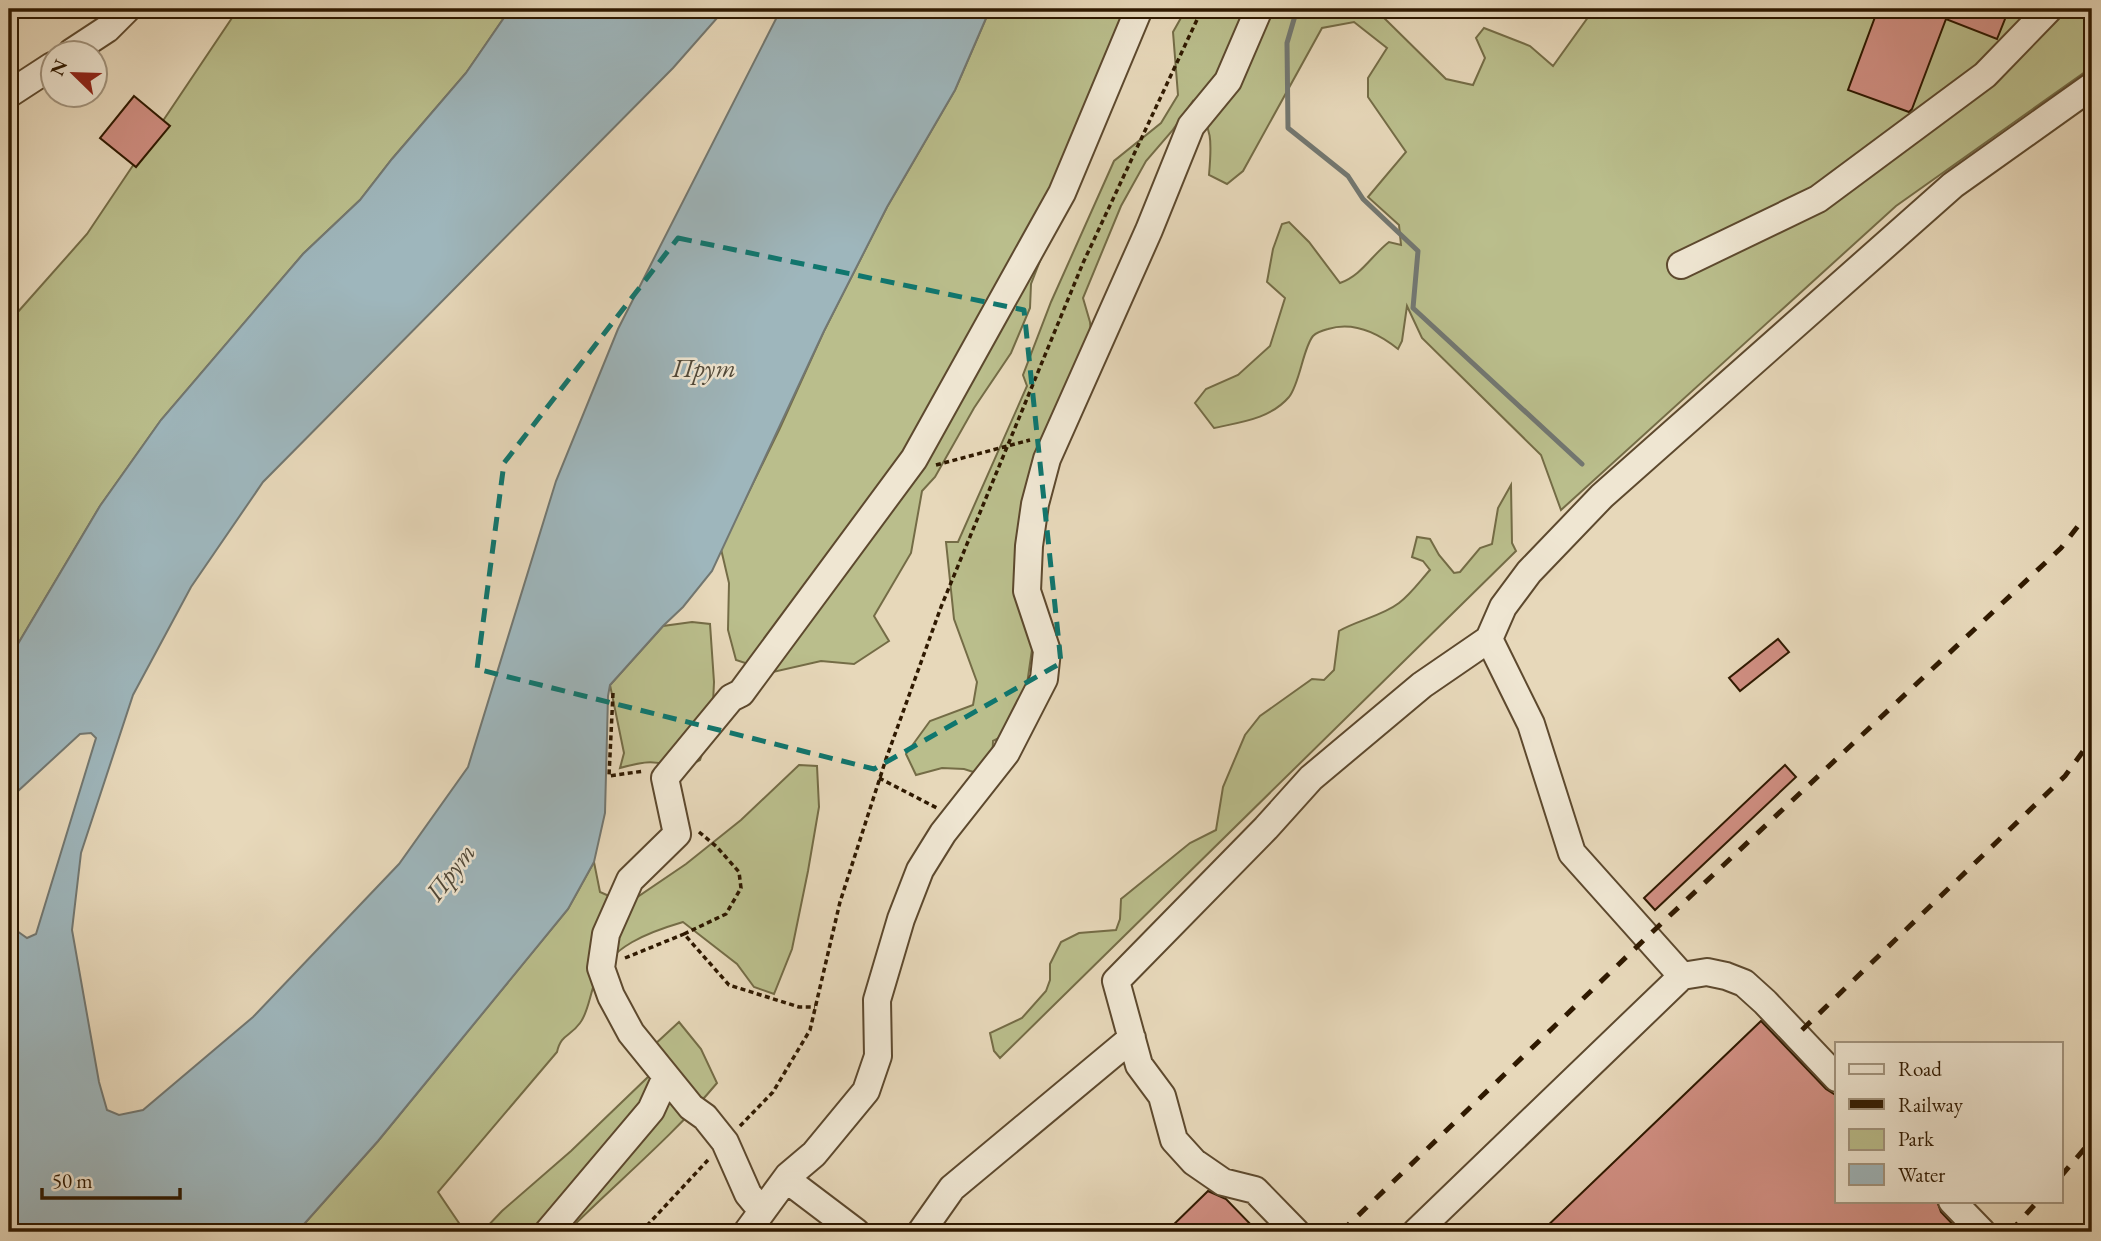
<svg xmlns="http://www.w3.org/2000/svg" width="2101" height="1241" font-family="'EB Garamond',serif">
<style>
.green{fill:#babe8c;stroke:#746c46;stroke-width:2}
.water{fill:#9eb6bc;stroke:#727771;stroke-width:2}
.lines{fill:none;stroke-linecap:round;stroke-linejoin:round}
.stream{stroke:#727771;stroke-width:5}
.building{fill:#d18f83;stroke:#2f1900;stroke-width:2}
.minor-casing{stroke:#5d492e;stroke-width:30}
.path{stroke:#2f1900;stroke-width:3.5;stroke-dasharray:5 3.5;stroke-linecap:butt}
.minor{stroke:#efe6d2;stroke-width:26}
.rail{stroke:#2f1900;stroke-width:5;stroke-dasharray:12 12;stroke-linecap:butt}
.marked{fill:none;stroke:#0f766e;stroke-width:5;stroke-dasharray:14 9;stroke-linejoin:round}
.labels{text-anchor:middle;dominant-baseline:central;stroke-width:5;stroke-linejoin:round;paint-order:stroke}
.water-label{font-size:26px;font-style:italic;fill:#504838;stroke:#efe6d2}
</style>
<rect width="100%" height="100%" fill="#e7d8ba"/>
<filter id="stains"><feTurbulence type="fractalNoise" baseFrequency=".00286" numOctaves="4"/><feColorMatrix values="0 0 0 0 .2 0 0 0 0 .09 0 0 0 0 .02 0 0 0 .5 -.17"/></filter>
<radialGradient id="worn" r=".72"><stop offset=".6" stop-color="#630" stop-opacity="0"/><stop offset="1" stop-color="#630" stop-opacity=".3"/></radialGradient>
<path class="green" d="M 238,9 L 510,9 L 466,73 L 392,159 L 360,200 L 303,254 L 161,420 L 100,506 L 9,659 L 9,322 L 87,234 Z
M 990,9 L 1149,9 L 1052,230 L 1031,284 L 1030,308 L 1011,353 L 974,408 L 935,477 L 922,491 L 911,553 L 874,616 L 889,641 L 854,664 L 821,661 L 773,672 L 736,660 L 728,630 L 729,583 L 721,549 L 780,428 L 824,331 L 887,207 L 955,90 Z
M 1186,9 L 1375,9 L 1446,79 L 1473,85 L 1485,58 L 1476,38 L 1484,28 L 1530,46 L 1553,66 L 1594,9 L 2092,9 L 2092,67 L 1896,206 L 1561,510 L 1541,455 L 1422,338 L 1407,306 L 1402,341 L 1398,349 C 1378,333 1354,321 1328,329 C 1324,330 1316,333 1313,336 C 1303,348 1300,383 1289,397 C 1270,419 1241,422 1214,428 L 1195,403 L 1206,389 L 1238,375 L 1270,346 L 1285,298 L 1267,282 L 1273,249 L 1282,224 L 1289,222 L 1309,242 L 1340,283 C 1362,275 1371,256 1389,242 L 1401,245 L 1399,225 L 1368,197 L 1406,152 L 1368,97 L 1368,78 L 1387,48 L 1354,22 L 1322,28 L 1243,171 L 1227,184 L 1209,175 C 1212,141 1213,129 1193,101 L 1172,131 L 1146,161 L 1121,206 L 1083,298 L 1090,322 L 1092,345 L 1041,457 L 1035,629 L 1025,698 L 1001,737 L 993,741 L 992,765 L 983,775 L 964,769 L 942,768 L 916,775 L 906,754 L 930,721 L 973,705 L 977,682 L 954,619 L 946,542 L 958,542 L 1027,386 L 1023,375 L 1051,302 L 1114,161 L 1161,123 L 1178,95 L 1173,32 Z
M 1511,485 L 1512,543 L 1516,551 L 1000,1058 L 994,1051 L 990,1033 L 1022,1018 L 1046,991 L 1050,980 L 1050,964 L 1061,942 L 1079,933 L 1116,930 L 1120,919 L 1121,899 L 1190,843 L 1216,830 L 1223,787 L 1245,735 L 1260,716 L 1312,679 L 1324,680 L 1334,670 L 1339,631 C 1358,620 1382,616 1399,603 C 1411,594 1420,581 1430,570 L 1423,561 L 1412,557 L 1417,537 L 1430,539 L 1439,555 L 1454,573 L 1460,572 L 1480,548 L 1492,544 L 1498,508 Z
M 692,622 L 710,624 L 714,682 L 712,725 L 700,760 L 681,770 C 656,759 645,761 620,768 L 624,753 L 610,685 L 663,626 Z
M 799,765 L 817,766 L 819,807 L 808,871 L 792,949 L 774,994 L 754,987 L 737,964 L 683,922 C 649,932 610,946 595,982 C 590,994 588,1013 580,1023 C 570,1037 561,1034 557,1052 L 438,1192 L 465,1232 L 297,1232 L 378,1141 L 568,909 L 594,862 L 600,892 L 627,904 L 686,864 L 741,820 Z
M 679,1022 L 701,1049 L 717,1083 C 672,1137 617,1182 567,1232 L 482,1232 L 502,1211 L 571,1151 L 650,1075 L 639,1059 Z"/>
<path class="water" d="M 510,9 L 725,9 L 673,68 L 263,482 L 191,587 L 133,695 L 81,853 L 72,930 L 99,1082 L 107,1110 L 119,1115 L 143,1110 L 253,1017 L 399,864 L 468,767 L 556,481 L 618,329 L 781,9 L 990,9 L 955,90 L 887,207 L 824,331 L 712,571 L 683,607 L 663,626 L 610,685 L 608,696 L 605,813 L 594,862 L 568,909 L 378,1141 L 297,1232 L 9,1232 L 9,905 L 17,931 L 27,938 L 36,934 L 96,738 L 91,733 L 80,734 L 17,792 L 9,806 L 9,659 L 100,506 L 161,420 L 303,254 L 360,200 L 392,159 L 466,73 Z"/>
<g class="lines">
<path class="stream" d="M 1297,9 L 1287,43 L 1288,128 L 1348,176 L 1363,199 L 1418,251 L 1413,308 L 1582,464"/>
</g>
<path class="building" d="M 1878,9 L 2009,9 L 1997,39 L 1946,19 L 1912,109 L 1909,112 L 1848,90 Z
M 134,96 L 170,126 L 136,167 L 100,138 Z
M 1778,639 L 1789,652 L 1740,691 L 1729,678 Z
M 1785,765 L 1796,777 L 1655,910 L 1644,898 Z
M 1761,1021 L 1826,1089 L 1837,1096 L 1837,1201 L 1937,1201 L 1941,1212 L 1960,1232 L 1541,1232 Z
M 1208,1191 L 1226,1199 L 1258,1232 L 1166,1232 Z"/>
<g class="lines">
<defs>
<path id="minor" d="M 72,52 L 107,29 L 127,9
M 9,94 L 52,66
M 1681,265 L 1818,199 L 1985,75 L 2049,9
M 1489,639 L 1531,724 L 1572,853 L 1682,976
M 786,1179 L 856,1232
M 1952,1201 L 1982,1232
M 762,1211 L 748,1194 L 725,1142 L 705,1117 L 691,1107 L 631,1033 L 611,996 L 601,968 L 606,934 L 630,880 L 677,834 L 665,778 L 731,698 L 741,693 L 914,459 L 1062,193 L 1139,9
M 548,1232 L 651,1110 L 666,1077
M 747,1232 L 788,1176 L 814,1154 L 866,1091 L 878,1056 L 877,1000 L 901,919 L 920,870 L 943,833 L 1006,753 L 1044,679 L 1047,651 L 1027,591 L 1029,546 L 1035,504 L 1047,459 L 1149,230 L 1191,126 L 1228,81 L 1259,9
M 921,1232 L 952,1188 L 1132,1038
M 1296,1232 L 1255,1190 L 1223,1182 L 1194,1162 L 1174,1140 L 1162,1096 L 1139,1065 L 1116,981 L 1266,828 L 1311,778 L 1422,685 L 1489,639 L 1503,607 L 1529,572 L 1602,496 L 1953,185 L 2092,86
M 1416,1232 L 1682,976 L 1707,972 L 1726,976 L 1744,983 L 1765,1002 L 1837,1078"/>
</defs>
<use href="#minor" class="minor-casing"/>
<path class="path" d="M 936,465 L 1030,440
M 613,693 L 609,776 L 644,771
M 879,778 L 937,808
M 699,832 L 717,847 L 739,872 L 741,888 L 726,914 L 684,934 L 729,985 L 799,1007 L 815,1007
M 625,958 L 684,934
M 740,1126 L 773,1092 L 810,1030 L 840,902 L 886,759 L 941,607 L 1083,263 L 1202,9
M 641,1232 L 708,1160"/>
<use href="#minor" class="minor"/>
<path class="rail" d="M 1802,1030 L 2065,776 L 2092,739
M 2061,1176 L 2092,1140
M 1341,1232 L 1647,937 L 2061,548 L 2092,508
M 2010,1232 L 2038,1201"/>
</g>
<path class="marked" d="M 678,238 L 1024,310 L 1061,663 L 874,769 L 477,669 L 504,463 Z"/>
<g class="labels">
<g class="water-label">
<text x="704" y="368">Прут</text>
<text transform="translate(450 872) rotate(-53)">Прут</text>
</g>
</g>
<rect width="2101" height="1241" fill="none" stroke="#e7d8ba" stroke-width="35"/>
<rect x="10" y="10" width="2080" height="1220" fill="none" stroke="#2f1900" stroke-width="3.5"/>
<rect x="18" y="18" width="2066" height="1206" fill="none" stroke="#2f1900" stroke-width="2"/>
<rect x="1835" y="1042" width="228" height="161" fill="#efe6d2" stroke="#a2947e" stroke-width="2"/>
<rect x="1849" y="1064" width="35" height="10" fill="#efe6d2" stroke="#a2947e" stroke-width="2"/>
<text x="1898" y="1076" font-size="21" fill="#2f1900">Road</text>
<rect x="1849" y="1099" width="35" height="10" fill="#2f1900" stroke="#a2947e" stroke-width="2"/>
<text x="1898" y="1112" font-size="21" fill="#2f1900">Railway</text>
<rect x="1849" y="1129" width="35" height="21" fill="#babe8c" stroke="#a2947e" stroke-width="2"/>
<text x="1898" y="1146" font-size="21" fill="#2f1900">Park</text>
<rect x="1849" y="1164" width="35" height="21" fill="#9eb6bc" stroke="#a2947e" stroke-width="2"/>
<text x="1898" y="1182" font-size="21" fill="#2f1900">Water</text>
<g transform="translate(74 74) rotate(293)"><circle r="33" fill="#efe6d2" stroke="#a2947e" stroke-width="2"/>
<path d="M0-5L12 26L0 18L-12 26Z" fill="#8f2418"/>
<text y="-10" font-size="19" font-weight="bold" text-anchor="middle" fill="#2f1900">N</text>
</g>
<path d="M42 1188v10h138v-10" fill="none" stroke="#2f1900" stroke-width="3.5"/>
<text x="52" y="1188" font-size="21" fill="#2f1900" stroke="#efe6d2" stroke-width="5" paint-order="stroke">50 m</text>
<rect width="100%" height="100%" filter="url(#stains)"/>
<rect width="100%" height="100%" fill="url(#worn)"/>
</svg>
